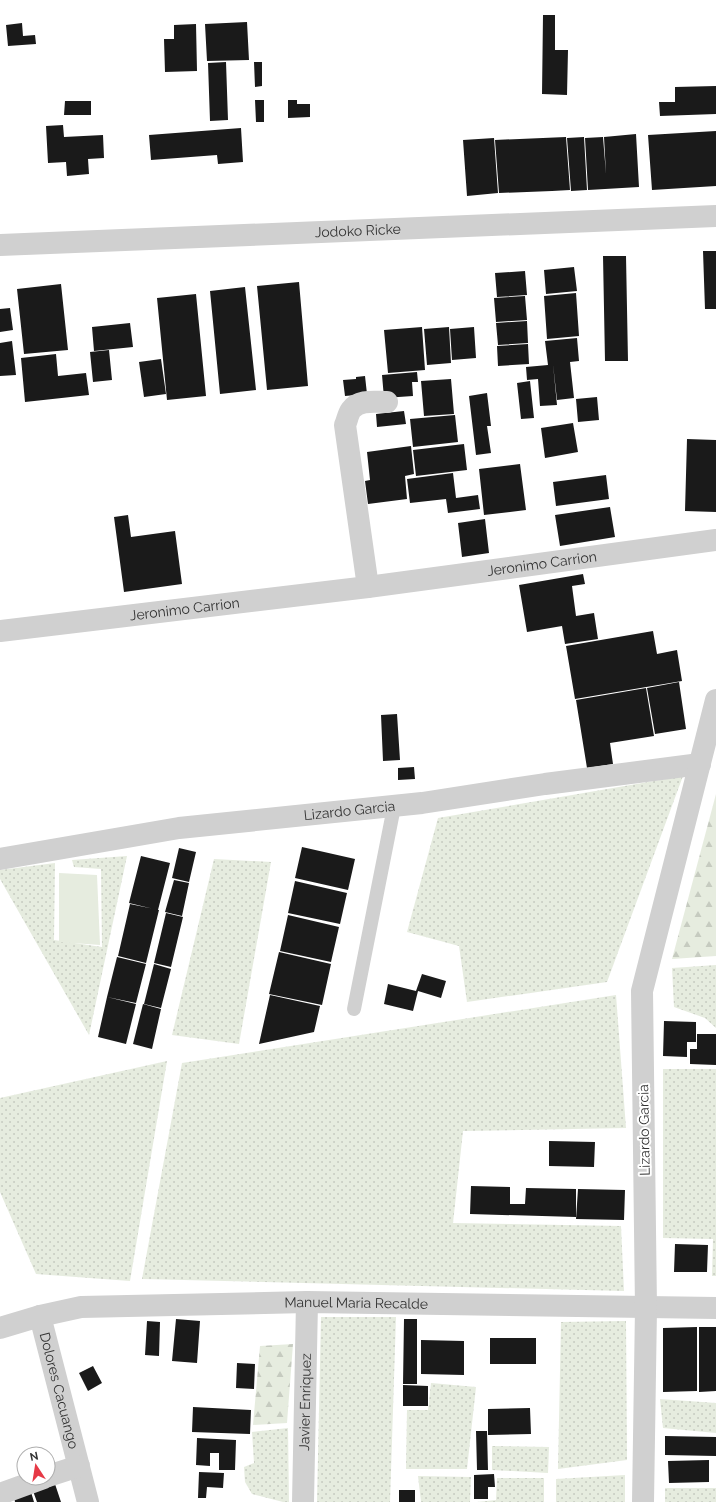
<svg xmlns="http://www.w3.org/2000/svg" width="716" height="1502" font-family="Raleway,sans-serif">
<style>
.grass{fill:url(#grass-dots)}
.forest{fill:url(#forest-firs)}
.garden{fill:#e6ecdf}
.building{fill:#1a1a1a}
.lines{fill:none;stroke-linecap:round;stroke-linejoin:round}
.lane{stroke:#d0d0d0;stroke-width:14}
.street{stroke:#d0d0d0;stroke-width:22}
.labels{text-anchor:middle;dominant-baseline:central;stroke-width:4;stroke-linejoin:round;paint-order:stroke}
.street-label{font-size:14px;fill:#333;stroke:#fff}
</style>
<defs>
<pattern id="grass-dots" width="8" height="8" patternUnits="userSpaceOnUse"><rect width="8" height="8" fill="#e6ecdf"/><path d="M2 2h.1M6 6h.1" fill="none" stroke="#c6cbc0" stroke-width="1.8" stroke-linecap="round"/></pattern>
<pattern id="forest-firs" width="22" height="20" patternUnits="userSpaceOnUse"><rect width="22" height="20" fill="#e6ecdf"/><path d="M5 1l3.5 6h-7zM16 11l3.5 6h-7z" fill="#c6cbc0"/></pattern>
</defs>
<rect width="100%" height="100%" fill="#fff"/>
<path class="grass" d="M 683,776 L 607,982 L 467,1002 L 459,946 L 407,932 L 438,818 Z
M 127,856 L 89,1035 L 0,879 L 0,870 L 55,863 L 54,940 L 102,947 L 101,869 L 74,867 L 72,860 Z
M 214,859 L 271,862 L 239,1044 L 172,1035 Z
M 716,965 L 716,1028 L 705,1018 L 674,1007 L 672,968 Z
M 616,995 L 626,1128 L 463,1131 L 453,1223 L 621,1226 L 624,1291 L 142,1279 L 182,1063 Z
M 167,1061 L 130,1281 L 36,1274 L 0,1192 L 0,1098 Z
M 663,1069 L 716,1069 L 716,1276 L 712,1276 L 713,1239 L 663,1238 Z
M 321,1317 L 396,1317 L 390,1502 L 317,1502 Z
M 626,1321 L 627,1460 L 558,1469 L 561,1322 Z
M 431,1383 L 476,1387 L 467,1469 L 406,1469 L 407,1410 L 428,1410 Z
M 660,1399 L 716,1403 L 716,1433 L 663,1428 Z
M 288,1428 L 289,1502 L 283,1502 L 252,1494 L 245,1482 L 244,1467 L 254,1463 L 252,1432 Z
M 492,1446 L 549,1447 L 548,1473 L 492,1470 Z
M 625,1475 L 625,1502 L 556,1502 L 556,1479 Z
M 418,1476 L 471,1477 L 470,1502 L 421,1502 Z
M 497,1478 L 544,1478 L 544,1502 L 477,1502 L 496,1500 Z
M 665,1488 L 716,1488 L 716,1502 L 665,1502 Z"/>
<path class="forest" d="M 716,794 L 716,956 L 672,959 Z
M 293,1344 L 287,1423 L 253,1425 L 260,1346 Z"/>
<path class="garden" d="M 59,873 L 97,875 L 100,945 L 59,942 Z"/>
<path class="building" d="M 543,15 L 555,15 L 555,50 L 568,50 L 567,95 L 542,94 Z
M 247,22 L 249,60 L 207,61 L 205,24 Z
M 22,23 L 23,36 L 35,35 L 36,44 L 8,46 L 6,25 Z
M 196,24 L 197,71 L 165,72 L 164,39 L 174,39 L 174,25 Z
M 226,62 L 228,120 L 210,121 L 208,63 Z
M 254,62 L 262,62 L 262,86 L 255,87 Z
M 716,86 L 716,114 L 660,116 L 659,102 L 675,102 L 675,87 Z
M 255,100 L 264,100 L 264,122 L 256,122 Z
M 288,100 L 297,100 L 297,104 L 310,104 L 310,117 L 288,118 Z
M 65,101 L 91,101 L 91,115 L 64,115 Z
M 63,125 L 64,137 L 103,135 L 104,158 L 88,159 L 89,174 L 67,176 L 66,162 L 48,163 L 46,126 Z
M 241,128 L 243,162 L 218,164 L 217,155 L 151,160 L 149,135 Z
M 716,131 L 716,186 L 652,190 L 648,135 Z
M 636,134 L 639,187 L 588,190 L 585,138 L 603,137 L 606,174 L 604,137 Z
M 566,137 L 570,190 L 552,191 L 550,162 L 552,191 L 499,193 L 495,140 Z
M 584,137 L 587,190 L 571,191 L 567,138 Z
M 494,138 L 498,193 L 467,196 L 463,140 Z
M 703,251 L 716,251 L 716,309 L 705,309 Z
M 603,256 L 626,256 L 628,361 L 605,361 Z
M 574,267 L 577,291 L 546,294 L 544,270 Z
M 525,271 L 527,295 L 497,297 L 495,273 Z
M 299,282 L 308,386 L 267,390 L 257,286 Z
M 61,284 L 68,350 L 24,354 L 17,289 Z
M 245,287 L 256,390 L 220,394 L 210,291 Z
M 576,293 L 579,336 L 547,339 L 544,296 Z
M 196,294 L 206,396 L 167,400 L 157,298 Z
M 525,296 L 527,320 L 496,322 L 494,298 Z
M 10,308 L 13,330 L 0,332 L 0,309 Z
M 527,321 L 528,343 L 498,345 L 496,323 Z
M 130,323 L 133,347 L 94,351 L 92,327 Z
M 422,327 L 425,370 L 388,373 L 384,330 Z
M 449,327 L 451,363 L 427,365 L 424,329 Z
M 474,327 L 476,358 L 452,360 L 450,329 Z
M 577,338 L 579,361 L 570,362 L 574,398 L 557,400 L 553,364 L 557,405 L 540,406 L 538,379 L 527,380 L 526,367 L 548,365 L 545,341 Z
M 12,341 L 16,375 L 0,376 L 0,343 Z
M 528,344 L 529,364 L 498,366 L 497,346 Z
M 109,350 L 112,380 L 93,382 L 90,352 Z
M 56,354 L 58,376 L 86,373 L 89,395 L 25,402 L 21,358 Z
M 161,359 L 166,394 L 144,397 L 139,362 Z
M 417,372 L 418,382 L 412,382 L 413,396 L 384,398 L 382,375 Z
M 365,376 L 367,394 L 345,396 L 343,380 L 356,379 L 356,377 Z
M 451,379 L 454,414 L 424,416 L 421,381 Z
M 530,381 L 534,418 L 521,419 L 517,383 Z
M 487,393 L 491,426 L 487,426 L 491,453 L 476,455 L 469,396 Z
M 597,397 L 599,420 L 578,422 L 576,399 Z
M 404,411 L 406,424 L 377,427 L 376,414 Z
M 455,415 L 458,442 L 413,447 L 410,419 Z
M 573,423 L 578,452 L 545,458 L 541,428 Z
M 687,439 L 716,440 L 716,512 L 685,511 Z
M 464,444 L 467,470 L 416,476 L 413,450 Z
M 411,446 L 414,474 L 405,476 L 407,499 L 368,504 L 365,481 L 370,480 L 367,452 Z
M 520,464 L 526,510 L 484,515 L 479,469 Z
M 453,473 L 456,498 L 478,495 L 480,509 L 448,513 L 446,499 L 410,503 L 407,479 Z
M 606,475 L 609,499 L 556,506 L 553,482 Z
M 610,507 L 615,537 L 560,546 L 555,515 Z
M 128,515 L 131,537 L 175,531 L 182,584 L 124,592 L 114,517 Z
M 485,519 L 489,553 L 462,557 L 458,523 Z
M 583,574 L 585,584 L 572,586 L 576,616 L 594,613 L 598,639 L 565,644 L 562,626 L 527,632 L 519,585 Z
M 653,631 L 657,654 L 677,650 L 682,681 L 575,699 L 566,646 Z
M 679,682 L 686,729 L 655,734 L 647,688 Z
M 646,688 L 654,736 L 610,743 L 613,764 L 587,768 L 576,700 Z
M 397,714 L 400,760 L 383,761 L 381,715 Z
M 414,767 L 415,779 L 398,780 L 398,768 Z
M 302,847 L 355,859 L 348,890 L 295,878 Z
M 179,848 L 196,852 L 189,882 L 172,878 Z
M 141,856 L 170,863 L 158,910 L 129,903 Z
M 174,880 L 189,883 L 182,916 L 165,912 Z
M 295,881 L 347,893 L 340,924 L 288,913 Z
M 130,904 L 159,910 L 146,963 L 118,956 Z
M 166,913 L 183,917 L 171,967 L 154,963 Z
M 288,915 L 339,927 L 331,962 L 280,951 Z
M 279,952 L 331,964 L 322,1005 L 269,994 Z
M 117,957 L 146,964 L 136,1003 L 107,997 Z
M 154,964 L 171,969 L 161,1008 L 144,1004 Z
M 422,974 L 446,981 L 441,998 L 418,991 L 413,1011 L 384,1004 L 388,984 L 416,991 Z
M 270,995 L 320,1006 L 314,1032 L 259,1044 Z
M 107,997 L 136,1004 L 126,1044 L 98,1037 Z
M 143,1004 L 161,1009 L 152,1049 L 133,1044 Z
M 664,1021 L 696,1022 L 696,1042 L 687,1042 L 687,1057 L 663,1056 Z
M 697,1034 L 716,1034 L 716,1065 L 690,1064 L 690,1049 L 697,1049 Z
M 549,1141 L 595,1142 L 594,1167 L 549,1166 Z
M 471,1186 L 510,1187 L 510,1204 L 525,1204 L 526,1188 L 576,1189 L 576,1217 L 470,1214 Z
M 578,1189 L 625,1190 L 624,1220 L 576,1219 Z
M 675,1244 L 708,1245 L 707,1272 L 674,1272 Z
M 176,1319 L 200,1321 L 197,1363 L 172,1361 Z
M 404,1319 L 417,1319 L 417,1384 L 403,1384 Z
M 147,1321 L 160,1322 L 159,1356 L 145,1355 Z
M 697,1327 L 697,1391 L 663,1392 L 663,1328 Z
M 699,1327 L 716,1327 L 716,1391 L 699,1392 Z
M 490,1338 L 536,1338 L 536,1364 L 490,1364 Z
M 421,1340 L 464,1341 L 464,1375 L 421,1374 Z
M 237,1363 L 255,1364 L 254,1389 L 236,1388 Z
M 93,1366 L 102,1383 L 88,1391 L 79,1373 Z
M 403,1385 L 428,1386 L 428,1406 L 403,1406 Z
M 193,1407 L 251,1410 L 250,1434 L 192,1432 Z
M 530,1408 L 531,1434 L 488,1435 L 488,1409 Z
M 476,1431 L 487,1431 L 488,1470 L 477,1470 Z
M 665,1436 L 716,1437 L 716,1456 L 665,1455 Z
M 197,1438 L 236,1440 L 235,1470 L 219,1470 L 219,1453 L 210,1453 L 210,1466 L 196,1465 Z
M 709,1460 L 709,1482 L 669,1483 L 668,1461 Z
M 199,1472 L 224,1473 L 223,1488 L 207,1487 L 206,1498 L 198,1498 Z
M 494,1474 L 495,1487 L 488,1487 L 488,1499 L 474,1499 L 474,1475 Z
M 55,1484 L 61,1502 L 37,1502 L 33,1491 Z
M 399,1490 L 415,1490 L 415,1502 L 399,1502 Z
M 31,1492 L 34,1502 L 15,1502 L 14,1497 Z"/>
<g class="lines">
<path class="lane" d="M 354,1009 L 394,807"/>
<g class="street">
<path id="s1" d="M 0,245 L 716,216"/>
<path d="M 368,587 L 345,425 C 347,421 348,414 351,410 C 359,399 375,402 387,402"/>
<path id="s2" d="M 0,631 L 368,587 L 716,540"/>
<path id="s3" d="M 0,859 L 179,828 L 422,803 L 545,784 L 700,764"/>
<path id="s4" d="M 40,1316 L 88,1502"/>
<path id="s5" d="M 0,1328 L 40,1316 L 81,1307 L 307,1302 L 716,1308"/>
<path d="M 48,1476 L 79,1466"/>
<path d="M 0,1494 L 44,1478"/>
<path id="s6" d="M 303,1502 L 307,1302"/>
<path d="M 643,1502 L 646,1308 L 642,991 L 716,700"/>
</g>
</g>
<g class="labels">
<g class="street-label">
<text stroke="none"><textPath href="#s1" startOffset="358">Jodoko Ricke</textPath></text>
<text stroke="none"><textPath href="#s2" startOffset="546">Jeronimo Carrion</textPath></text>
<text stroke="none"><textPath href="#s2" startOffset="186">Jeronimo Carrion</textPath></text>
<text stroke="none"><textPath href="#s3" startOffset="353">Lizardo Garcia</textPath></text>
<text transform="translate(644 1130) rotate(-91)">Lizardo Garcia</text>
<text stroke="none"><textPath href="#s5" startOffset="359">Manuel Maria Recalde</textPath></text>
<text stroke="none"><textPath href="#s4" startOffset="77">Dolores Cacuango</textPath></text>
<text stroke="none"><textPath href="#s6" startOffset="100">Javier Enriquez</textPath></text>
</g>
</g>
<g transform="translate(36 1466) rotate(348)"><circle r="19" fill="#ffffff" stroke="#adadad"/>
<path d="M0-3L7 15L0 10L-7 15Z" fill="#e63946"/>
<text y="-6" font-size="11" font-weight="bold" text-anchor="middle" fill="#333333">N</text>
</g>
</svg>
